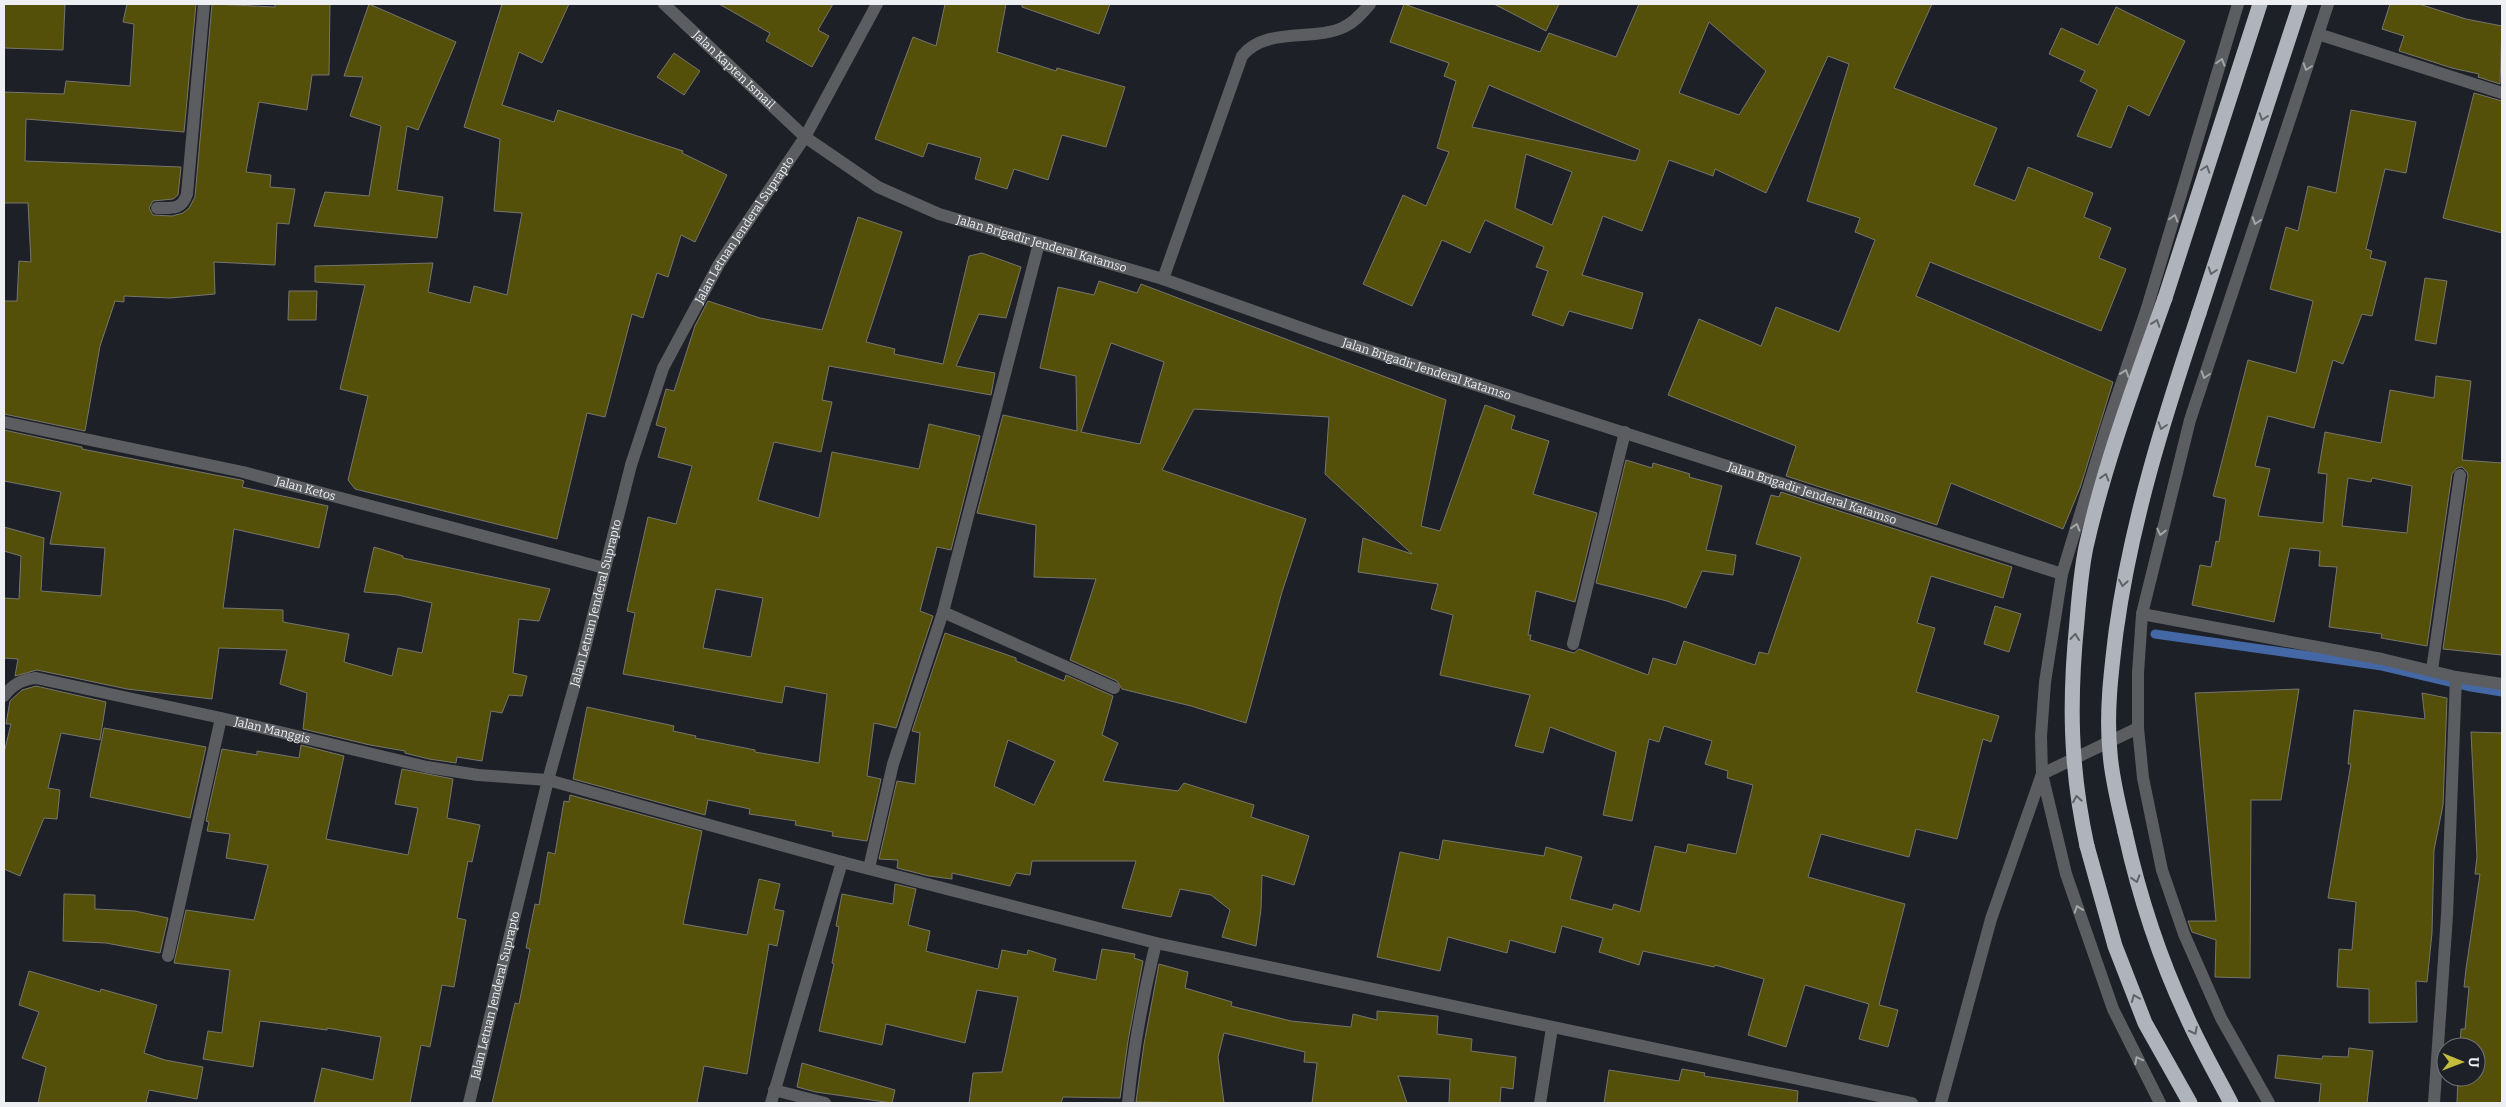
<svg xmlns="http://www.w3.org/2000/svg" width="2506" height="1107" font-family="Bitter,serif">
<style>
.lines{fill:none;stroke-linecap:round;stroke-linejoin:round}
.stream{stroke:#4468a6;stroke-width:9}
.building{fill:#545009;stroke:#76756e;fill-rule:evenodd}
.minor{stroke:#5c5d60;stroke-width:12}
.highway{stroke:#afb3bb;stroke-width:15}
.highway-bridge{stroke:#afb3bb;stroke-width:15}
.oneway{stroke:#a4a6aa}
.oneway2{stroke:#5f6269}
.labels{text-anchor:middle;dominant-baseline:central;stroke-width:4;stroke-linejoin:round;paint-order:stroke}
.street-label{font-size:12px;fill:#edeff3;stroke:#1d2026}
</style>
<rect width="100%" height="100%" fill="#1d2026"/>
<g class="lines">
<path class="stream" d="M 2155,634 L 2382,666 L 2471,687 L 2502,692"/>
</g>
<path class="building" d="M 4,4 L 65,4 L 63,50 L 4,48 Z
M 127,4 L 196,4 L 184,132 L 26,119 L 25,161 L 181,167 L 178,195 L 173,199 L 153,201 L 149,208 L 153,215 L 172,216 L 183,213 L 189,208 L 195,197 L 212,4 L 275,7 L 275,4 L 330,4 L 329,75 L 312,75 L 307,110 L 259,102 L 246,172 L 271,175 L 270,187 L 295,189 L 289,224 L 277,223 L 275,265 L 214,262 L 215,294 L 170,298 L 124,296 L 124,302 L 115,301 L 100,346 L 85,431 L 4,414 L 4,301 L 17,301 L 19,261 L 31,262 L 28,203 L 4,203 L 4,92 L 64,94 L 66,81 L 130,86 L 134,24 L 123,22 Z
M 369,4 L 456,42 L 418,130 L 407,126 L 397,190 L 443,197 L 437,238 L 314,226 L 325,192 L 369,196 L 381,126 L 350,116 L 363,77 L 344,76 Z
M 502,4 L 569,4 L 542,63 L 519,52 L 502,105 L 554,122 L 558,110 L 683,151 L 682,153 L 727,175 L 695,242 L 681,235 L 668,277 L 657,273 L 643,318 L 632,314 L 605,417 L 587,413 L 557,539 L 355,489 L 348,480 L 368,396 L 340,389 L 365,285 L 315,282 L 315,266 L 433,263 L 428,292 L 470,303 L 474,286 L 507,295 L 522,213 L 494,211 L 500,139 L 464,127 Z
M 719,4 L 833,4 L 818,30 L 829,36 L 812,67 L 766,41 L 770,33 Z
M 945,4 L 1006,4 L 997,52 L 1056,71 L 1057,68 L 1125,87 L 1106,147 L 1062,135 L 1048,180 L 1014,169 L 1007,189 L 975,179 L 981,158 L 928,143 L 923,157 L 875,139 L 913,37 L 936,46 Z
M 1022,4 L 1110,4 L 1099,34 L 1022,7 Z
M 1404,4 L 1540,52 L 1549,33 L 1616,57 L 1639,4 L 1932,4 L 1894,88 L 1997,128 L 1974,185 L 2015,201 L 2028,167 L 2093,193 L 2084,217 L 2111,228 L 2099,258 L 2126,269 L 2101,331 L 1930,262 L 1916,296 L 2113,382 L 2080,488 L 2063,529 L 1951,483 L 1937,525 L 1786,476 L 1796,446 L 1668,395 L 1699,319 L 1761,346 L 1776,307 L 1839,332 L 1875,240 L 1855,232 L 1860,218 L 1807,201 L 1849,64 L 1828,56 L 1766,193 L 1715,169 L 1713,176 L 1669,160 L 1642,231 L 1603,216 L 1582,275 L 1643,293 L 1632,329 L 1569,311 L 1563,326 L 1532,315 L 1548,271 L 1536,267 L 1544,247 L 1485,220 L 1470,253 L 1442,240 L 1412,306 L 1363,284 L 1403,195 L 1426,206 L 1449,152 L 1437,148 L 1456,81 L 1444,76 L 1449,63 L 1390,42 ZM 1709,22 L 1766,71 L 1739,115 L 1679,93 ZM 1489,85 L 1640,150 L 1636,161 L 1472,127 ZM 1526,154 L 1572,172 L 1552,225 L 1515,208 Z
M 1494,4 L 1559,4 L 1546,31 Z
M 2390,4 L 2419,4 L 2466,19 L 2502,26 L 2500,84 L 2478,77 L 2479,74 L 2452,68 L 2399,51 L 2404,36 L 2382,29 Z
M 2116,7 L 2185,41 L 2149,116 L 2128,105 L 2111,148 L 2077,136 L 2097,90 L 2080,81 L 2085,71 L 2049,54 L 2061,28 L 2098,45 Z
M 674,53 L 700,71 L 684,95 L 657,77 Z
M 2474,93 L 2502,101 L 2502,233 L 2443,218 Z
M 2351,110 L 2416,122 L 2406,173 L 2385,169 L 2366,249 L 2372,251 L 2370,258 L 2386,262 L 2372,316 L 2362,314 L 2343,364 L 2333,360 L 2314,428 L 2268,416 L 2255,466 L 2270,469 L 2258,516 L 2323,523 L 2327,474 L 2318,473 L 2325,432 L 2381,443 L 2390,390 L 2434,398 L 2436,376 L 2471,381 L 2462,460 L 2502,463 L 2502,655 L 2443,649 L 2468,476 L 2467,472 L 2462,467 L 2457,468 L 2452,474 L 2427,646 L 2381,638 L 2382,634 L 2329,627 L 2337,567 L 2319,566 L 2320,551 L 2290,548 L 2274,622 L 2192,605 L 2200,565 L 2211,567 L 2216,541 L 2219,542 L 2226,499 L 2213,496 L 2248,360 L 2296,373 L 2313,301 L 2270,289 L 2286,227 L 2298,231 L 2308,186 L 2336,193 ZM 2348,478 L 2371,482 L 2372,478 L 2412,486 L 2407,533 L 2342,526 Z
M 858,217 L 902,232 L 866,342 L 895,349 L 894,354 L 943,364 L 969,256 L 982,253 L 1021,267 L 1006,318 L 979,314 L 956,366 L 995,373 L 991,395 L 829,366 L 822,400 L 832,402 L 821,452 L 774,442 L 758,500 L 819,518 L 832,452 L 919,469 L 929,424 L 980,436 L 951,550 L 937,547 L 920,611 L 933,616 L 896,728 L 874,723 L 867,776 L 881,779 L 867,841 L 832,836 L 833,832 L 795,825 L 796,821 L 749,814 L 750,809 L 708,800 L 705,815 L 573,779 L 587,707 L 674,726 L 673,731 L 696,736 L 695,738 L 755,750 L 755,752 L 819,763 L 827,694 L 785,686 L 782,703 L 623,674 L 635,613 L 627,611 L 648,517 L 676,524 L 692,466 L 658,457 L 666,428 L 656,425 L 666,389 L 674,391 L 695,326 L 708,301 L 760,318 L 822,330 ZM 716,589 L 763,598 L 751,657 L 703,648 Z
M 2425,278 L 2447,281 L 2436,344 L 2415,340 Z
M 1099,281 L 1137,293 L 1141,284 L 1446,400 L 1421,526 L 1440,531 L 1485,405 L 1515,416 L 1511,429 L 1549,441 L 1533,494 L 1597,513 L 1575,602 L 1536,591 L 1528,635 L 1531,635 L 1530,640 L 1574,653 L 1579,649 L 1648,675 L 1653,658 L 1676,665 L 1684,641 L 1755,665 L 1759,652 L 1768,654 L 1801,557 L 1756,544 L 1771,495 L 1779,497 L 1781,492 L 2012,567 L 2003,598 L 1931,576 L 1917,623 L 1935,628 L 1916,692 L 1999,716 L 1991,742 L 1983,739 L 1957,839 L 1916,829 L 1909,857 L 1821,834 L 1808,877 L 1905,904 L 1879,1005 L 1898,1010 L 1888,1047 L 1859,1039 L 1869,1004 L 1805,985 L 1786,1047 L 1748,1035 L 1764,979 L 1715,965 L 1714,967 L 1643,951 L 1639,965 L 1599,952 L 1603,938 L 1562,926 L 1555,953 L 1510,940 L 1507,953 L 1448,937 L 1440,971 L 1377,957 L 1400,852 L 1439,860 L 1443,840 L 1544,856 L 1546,847 L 1582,857 L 1570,899 L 1612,910 L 1614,904 L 1640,912 L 1655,846 L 1686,853 L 1688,844 L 1736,854 L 1753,785 L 1727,778 L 1728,771 L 1705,764 L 1712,741 L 1664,726 L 1659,742 L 1649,739 L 1632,821 L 1603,815 L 1616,752 L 1550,727 L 1543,753 L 1515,746 L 1530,695 L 1440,675 L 1453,615 L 1431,609 L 1438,584 L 1358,572 L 1363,538 L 1412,554 L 1325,474 L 1329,417 L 1194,409 L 1162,470 L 1306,519 L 1282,592 L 1246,723 L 1191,706 L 1122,689 L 1117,681 L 1070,660 L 1096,579 L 1034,577 L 1036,525 L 977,513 L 1003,415 L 1077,431 L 1076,376 L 1040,368 L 1058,287 L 1094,295 ZM 1111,343 L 1164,362 L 1140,444 L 1081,432 Z
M 289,291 L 317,291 L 316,320 L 288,320 Z
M 4,430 L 82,447 L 82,449 L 241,480 L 244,481 L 242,487 L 328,506 L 319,548 L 234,529 L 223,608 L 283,610 L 283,622 L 349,634 L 344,662 L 392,676 L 398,648 L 422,653 L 432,603 L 398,595 L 364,592 L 374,547 L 403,556 L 403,558 L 550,589 L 539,621 L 519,619 L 513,673 L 527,676 L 522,696 L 509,695 L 502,713 L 491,711 L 482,761 L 457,757 L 456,763 L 429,759 L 405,753 L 405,751 L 370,745 L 303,729 L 307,693 L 280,684 L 287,650 L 219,648 L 212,699 L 127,689 L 37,670 L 15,676 L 18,659 L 4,658 L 4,598 L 19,599 L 21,556 L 4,551 L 4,527 L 44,538 L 41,591 L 101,596 L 105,548 L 50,544 L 61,492 L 4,481 Z
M 1626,460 L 1652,468 L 1653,463 L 1690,474 L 1689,477 L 1722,486 L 1706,550 L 1736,555 L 1733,575 L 1702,571 L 1686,608 L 1667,601 L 1596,583 Z
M 1995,606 L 2021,614 L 2009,652 L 1984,644 Z
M 945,633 L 1016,658 L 1016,661 L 1064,681 L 1066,675 L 1113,696 L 1102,735 L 1118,743 L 1103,781 L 1178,791 L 1184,783 L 1254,805 L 1251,817 L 1309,836 L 1294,885 L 1262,875 L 1261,909 L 1256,946 L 1222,937 L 1230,910 L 1211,895 L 1180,889 L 1171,917 L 1122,908 L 1136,861 L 1032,861 L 1030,875 L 1016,873 L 1010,886 L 952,873 L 952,879 L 929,876 L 897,868 L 898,860 L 879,859 L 897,781 L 915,784 L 920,733 L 912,731 ZM 1008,740 L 1055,761 L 1034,805 L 994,786 Z
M 36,686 L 106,702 L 100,740 L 61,733 L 48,788 L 60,790 L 57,819 L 44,818 L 20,876 L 4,869 L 4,753 L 11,724 L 6,724 L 10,701 L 22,690 Z
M 2299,689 L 2281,800 L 2251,800 L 2250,978 L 2215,977 L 2216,940 L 2192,932 L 2188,921 L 2216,921 L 2195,693 Z
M 2422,693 L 2447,698 L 2443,805 L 2434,850 L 2432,933 L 2427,982 L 2416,981 L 2417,1022 L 2369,1023 L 2369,989 L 2337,987 L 2339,949 L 2352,950 L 2356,902 L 2328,898 L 2351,764 L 2348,764 L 2354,710 L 2425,719 Z
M 104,728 L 206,747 L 190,818 L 90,797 Z
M 2471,732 L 2502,733 L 2502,1103 L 2457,1103 L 2458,1077 L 2476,1077 L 2476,1047 L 2460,1047 L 2461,1029 L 2465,1029 L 2469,987 L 2464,987 L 2466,969 L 2480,874 L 2475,874 L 2477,857 Z
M 301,745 L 344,756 L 326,839 L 408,855 L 418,808 L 395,804 L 402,769 L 453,779 L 447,818 L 480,825 L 472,862 L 468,861 L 457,918 L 466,920 L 454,987 L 442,985 L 430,1047 L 421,1045 L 410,1103 L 314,1103 L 322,1068 L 373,1080 L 381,1037 L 327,1028 L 327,1030 L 260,1021 L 253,1067 L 203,1059 L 208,1031 L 222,1033 L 230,970 L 174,963 L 186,910 L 254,920 L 268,865 L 226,858 L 230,834 L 207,831 L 209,822 L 206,821 L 222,749 L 257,755 L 257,751 L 299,758 Z
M 570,795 L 702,831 L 683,924 L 747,935 L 759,879 L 780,884 L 774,909 L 784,911 L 777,946 L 769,944 L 747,1074 L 704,1066 L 697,1103 L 492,1103 L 515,1003 L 519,1004 L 530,949 L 526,948 L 535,904 L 539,905 L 548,852 L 555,854 L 564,801 L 569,802 Z
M 895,884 L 916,889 L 908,925 L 930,931 L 926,951 L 929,952 L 998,969 L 1002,950 L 1027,955 L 1028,950 L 1056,959 L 1053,971 L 1096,980 L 1102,949 L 1135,954 L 1134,958 L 1143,961 L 1128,1041 L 1120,1098 L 1063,1097 L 1061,1103 L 969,1103 L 973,1073 L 1002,1072 L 1018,997 L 977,990 L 965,1043 L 886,1024 L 882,1045 L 819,1031 L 834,964 L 832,963 L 839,927 L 836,926 L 842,894 L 893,904 Z
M 64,894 L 95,895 L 95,909 L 135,911 L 168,918 L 160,953 L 106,943 L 63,941 Z
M 1159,964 L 1188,972 L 1185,988 L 1232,1002 L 1231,1006 L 1291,1021 L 1351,1027 L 1353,1014 L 1377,1020 L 1377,1011 L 1438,1016 L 1437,1034 L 1472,1039 L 1471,1051 L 1516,1057 L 1513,1089 L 1501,1087 L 1500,1103 L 1449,1103 L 1450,1079 L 1398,1076 L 1407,1103 L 1312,1103 L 1317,1063 L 1304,1062 L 1305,1052 L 1224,1033 L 1218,1057 L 1224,1103 L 1136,1102 L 1144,1044 Z
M 29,971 L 100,992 L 101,989 L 157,1005 L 144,1053 L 165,1060 L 203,1067 L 197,1099 L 149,1090 L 146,1103 L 38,1103 L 46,1067 L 22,1058 L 39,1012 L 19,1005 Z
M 2349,1048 L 2373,1051 L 2367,1103 L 2319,1103 L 2321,1084 L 2275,1078 L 2278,1055 L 2322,1059 L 2323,1056 L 2348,1057 Z
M 802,1063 L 895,1090 L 892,1103 L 816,1092 L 797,1087 Z
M 1682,1069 L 1705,1073 L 1704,1076 L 1798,1091 L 1797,1103 L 1604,1103 L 1609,1070 L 1679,1081 Z"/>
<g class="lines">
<g class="minor">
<path id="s1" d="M 664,4 L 805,137 L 878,187 L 939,214 L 1163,279 L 1321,335 L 2062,574"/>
<path d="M 2318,34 L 2502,93"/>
<path d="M 157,208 C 172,208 182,210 187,194 L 204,4"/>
<path d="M 1163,279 L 1242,56 C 1266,26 1314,42 1344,27 C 1355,22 1363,12 1370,4"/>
<path id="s2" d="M 4,422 L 243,472 L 604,568"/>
<path d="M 943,612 L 1114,688"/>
<path d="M 2142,614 L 2382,659 L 2456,677 L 2502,684"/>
<path d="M 1573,644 L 1625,432"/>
<path d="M 2432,670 L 2460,475"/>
<path id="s3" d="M 4,696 C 12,685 22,679 36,678 L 221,718 L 427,767 L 478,775 L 548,780 L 842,862 L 1156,943 L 1912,1103"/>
<path d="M 2138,728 L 2042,774 L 2066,874 L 2113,1009 L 2160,1103"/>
<path d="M 869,868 L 893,764 L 943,612 L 1039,243"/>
<path d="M 168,956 L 221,718"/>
<path d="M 774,1090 L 825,1103"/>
<path id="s4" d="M 469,1103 L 548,780 L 585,648 L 631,465 L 663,368 L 719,264 L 805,137 L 877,4"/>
<path d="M 771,1103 L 842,862"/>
<path d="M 1128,1103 C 1133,1049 1143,996 1156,943"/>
<path d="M 1540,1103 L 1552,1028"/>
<path d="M 1941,1103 L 1991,919 L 2042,774 L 2041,736 L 2045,682 L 2062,574 L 2108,423 L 2147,308 L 2238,4"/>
<path d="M 2269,1103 L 2221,1018 L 2184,934 L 2162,870 L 2143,778 L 2138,728 L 2138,673 L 2142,614 L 2190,420 L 2328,4"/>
<path d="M 2434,1103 L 2447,915 L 2456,677"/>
</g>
<path class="highway" d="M 2165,298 L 2260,4
M 2199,313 L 2300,4
M 2125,832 C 2139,895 2159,957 2186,1015 C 2199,1045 2216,1074 2231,1103
M 2087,846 L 2115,946 L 2145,1023 L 2190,1103"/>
<path class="highway-bridge" d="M 2125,832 C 2119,806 2112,780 2110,753 C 2106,713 2111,673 2116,632 C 2131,522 2164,418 2199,313
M 2087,846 C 2070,768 2069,701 2077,621 C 2079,596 2081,571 2086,547 C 2105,462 2136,380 2165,298"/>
</g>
<defs><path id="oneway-chevron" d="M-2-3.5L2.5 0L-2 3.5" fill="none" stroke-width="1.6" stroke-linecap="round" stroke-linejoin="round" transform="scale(1.25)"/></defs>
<g class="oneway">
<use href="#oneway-chevron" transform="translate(2221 62) rotate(-74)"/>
<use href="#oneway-chevron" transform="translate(2307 67) rotate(108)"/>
<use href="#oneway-chevron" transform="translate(2174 218) rotate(-73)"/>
<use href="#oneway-chevron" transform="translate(2256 221) rotate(108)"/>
<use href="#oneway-chevron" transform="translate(2125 373) rotate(-71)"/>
<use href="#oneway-chevron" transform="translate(2205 375) rotate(108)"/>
<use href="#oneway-chevron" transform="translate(2076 527) rotate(-73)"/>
<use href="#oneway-chevron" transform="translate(2161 532) rotate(103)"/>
<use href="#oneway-chevron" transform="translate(2078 909) rotate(-109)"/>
<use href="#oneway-chevron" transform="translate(2138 1060) rotate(-117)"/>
</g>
<g class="oneway2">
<use href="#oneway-chevron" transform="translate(2263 117) rotate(108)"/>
<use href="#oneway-chevron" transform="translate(2206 169) rotate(-72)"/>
<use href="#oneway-chevron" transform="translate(2212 271) rotate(108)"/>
<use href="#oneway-chevron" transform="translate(2156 323) rotate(-71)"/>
<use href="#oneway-chevron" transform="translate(2162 426) rotate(108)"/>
<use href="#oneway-chevron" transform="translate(2105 477) rotate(-73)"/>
<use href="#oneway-chevron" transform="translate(2123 583) rotate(99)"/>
<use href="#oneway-chevron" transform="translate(2075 637) rotate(-84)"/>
<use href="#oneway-chevron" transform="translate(2077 799) rotate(-99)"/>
<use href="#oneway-chevron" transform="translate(2136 879) rotate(73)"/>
<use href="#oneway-chevron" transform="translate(2135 998) rotate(-112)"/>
<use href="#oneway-chevron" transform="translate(2194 1031) rotate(63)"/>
</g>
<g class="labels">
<g class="street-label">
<text stroke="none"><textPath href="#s1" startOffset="96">Jalan Kapten Ismail</textPath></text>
<text stroke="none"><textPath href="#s4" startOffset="921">Jalan Letnan Jenderal Suprapto</textPath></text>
<text stroke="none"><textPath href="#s1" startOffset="456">Jalan Brigadir Jenderal Katamso</textPath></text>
<text stroke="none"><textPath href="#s1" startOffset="861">Jalan Brigadir Jenderal Katamso</textPath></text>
<text stroke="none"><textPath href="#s2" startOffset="309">Jalan Ketos</textPath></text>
<text stroke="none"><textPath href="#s1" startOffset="1266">Jalan Brigadir Jenderal Katamso</textPath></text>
<text stroke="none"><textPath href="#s4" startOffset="516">Jalan Letnan Jenderal Suprapto</textPath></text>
<text stroke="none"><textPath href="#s3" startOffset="280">Jalan Manggis</textPath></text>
<text stroke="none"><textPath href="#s4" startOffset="111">Jalan Letnan Jenderal Suprapto</textPath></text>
</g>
</g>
<rect width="2506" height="1107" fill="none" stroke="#edeff3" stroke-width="10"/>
<g transform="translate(2461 1062) rotate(91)"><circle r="24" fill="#1d2026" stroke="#707378"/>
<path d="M0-4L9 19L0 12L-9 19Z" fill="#c4bc3d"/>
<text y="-8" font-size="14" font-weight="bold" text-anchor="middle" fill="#edeff3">U</text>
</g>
</svg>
